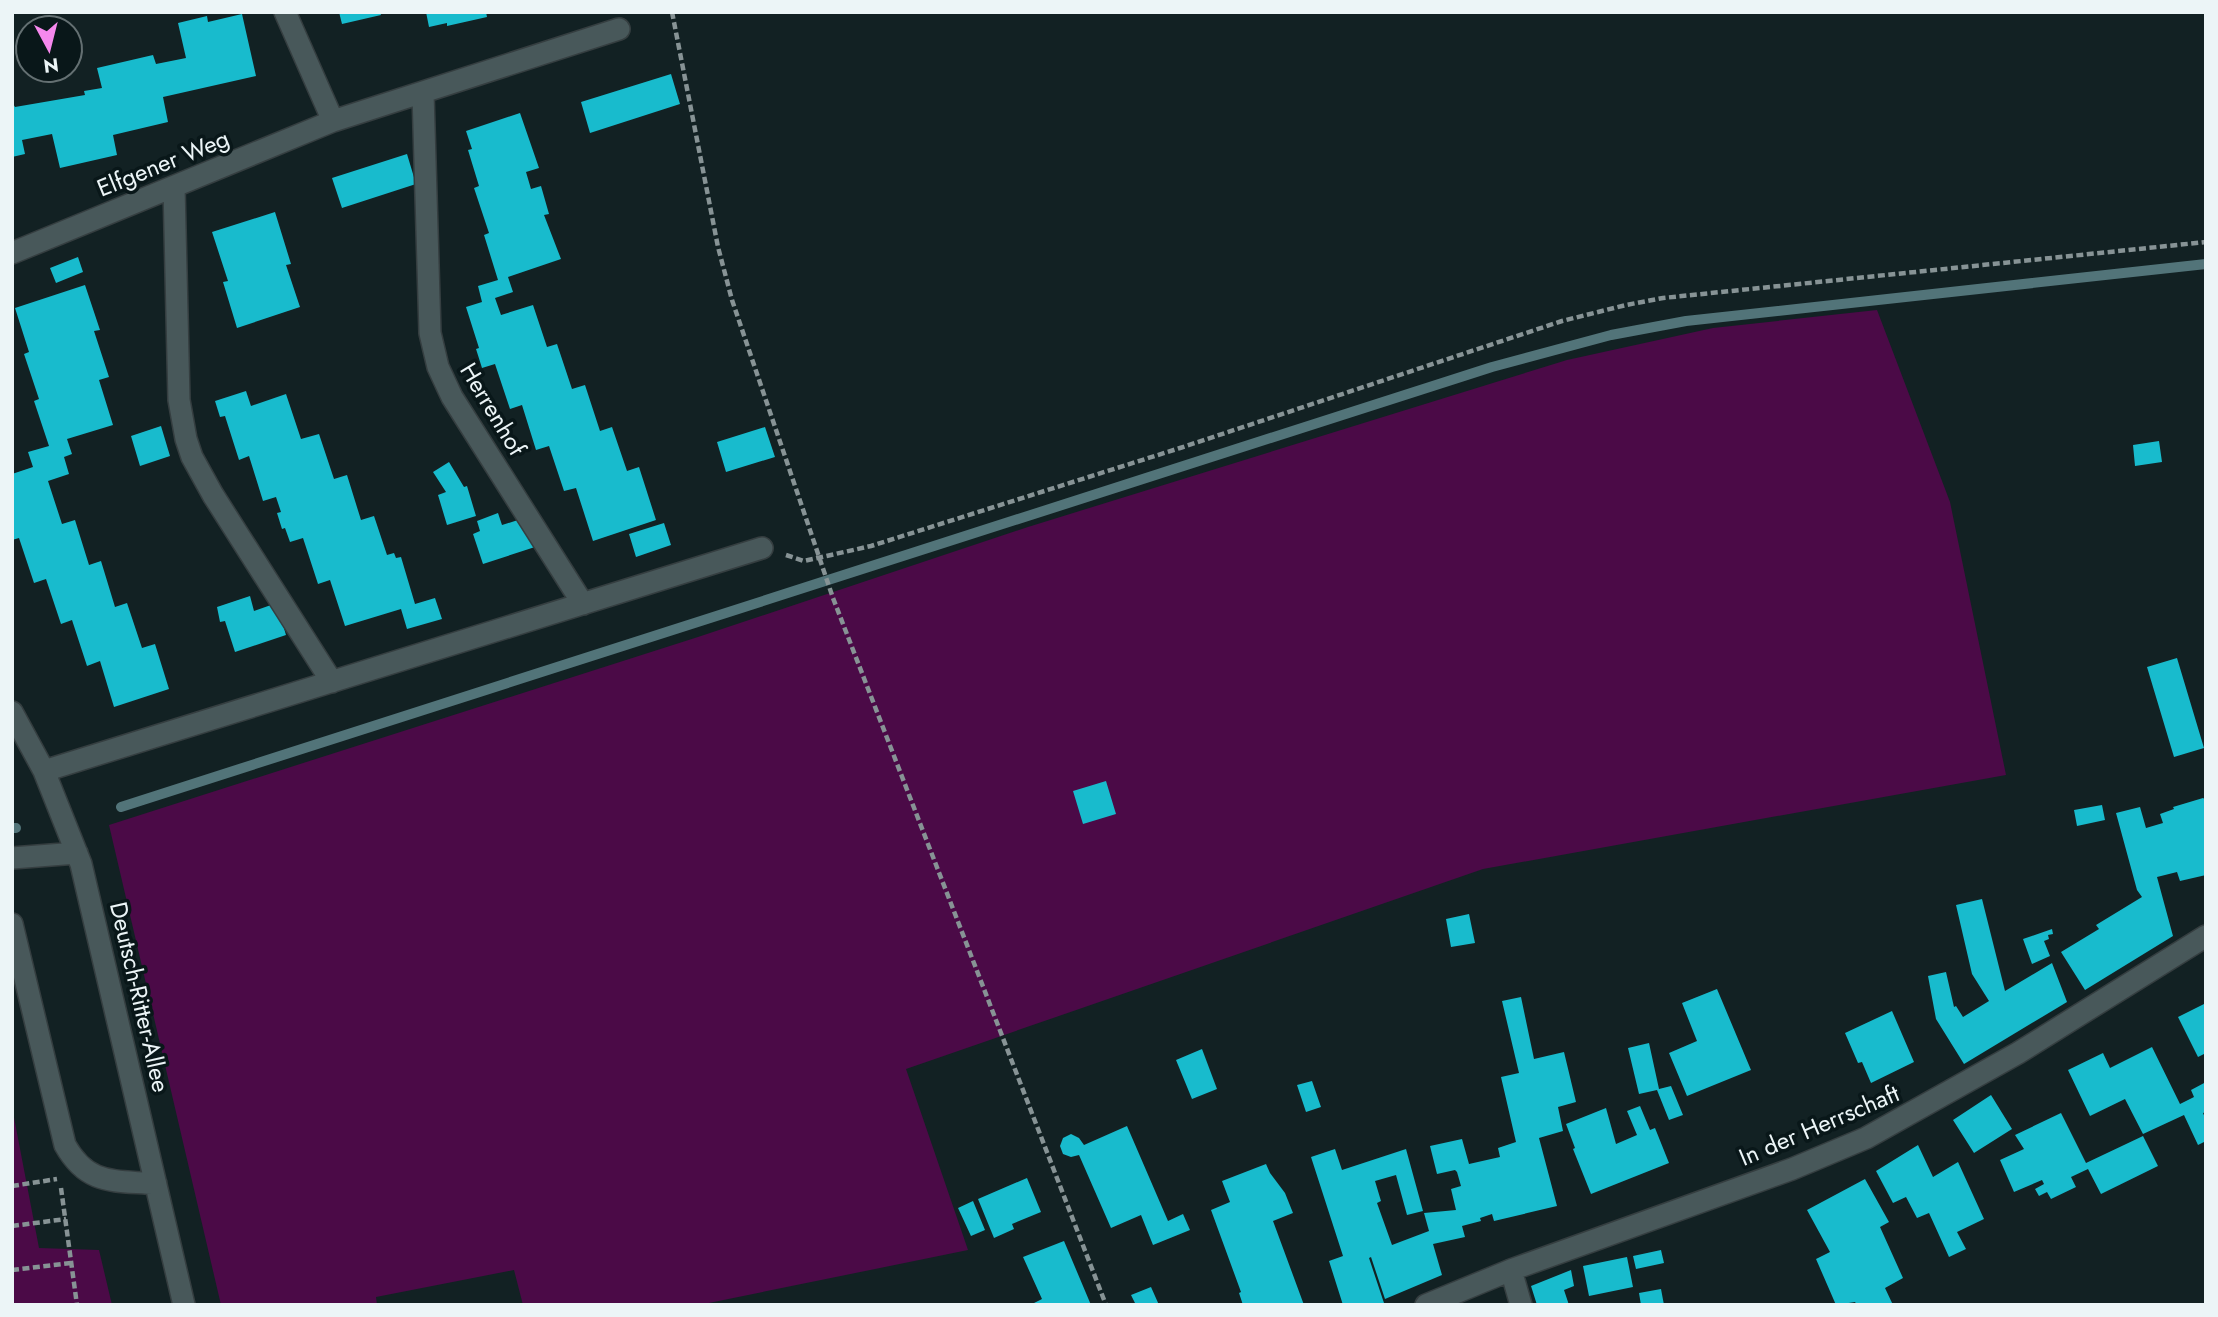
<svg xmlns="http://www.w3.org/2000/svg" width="2218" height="1317" font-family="Jost,sans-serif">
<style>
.green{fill:#4b0a47}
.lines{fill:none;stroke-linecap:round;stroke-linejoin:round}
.stream{stroke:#527479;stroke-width:10}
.building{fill:#18bbcd}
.minor-casing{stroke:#353e40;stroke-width:24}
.path{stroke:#879395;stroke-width:4.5;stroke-dasharray:7 3.5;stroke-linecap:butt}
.minor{stroke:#48585a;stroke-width:21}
.labels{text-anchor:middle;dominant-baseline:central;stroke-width:7;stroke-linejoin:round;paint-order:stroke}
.street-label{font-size:24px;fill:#ecf5f7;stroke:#091719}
</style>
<rect width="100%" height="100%" fill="#122123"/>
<path class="green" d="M 1877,310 L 1950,502 L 2006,775 L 1483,869 L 906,1069 L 968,1250 L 699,1305 L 523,1305 L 514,1270 L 376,1297 L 377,1305 L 221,1305 L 109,825 L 698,637 L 1028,527 L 1567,360 L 1713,328 Z
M 12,1107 L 39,1248 L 99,1250 L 112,1305 L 12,1305 Z"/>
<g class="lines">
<path class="stream" d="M 121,807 L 1492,367 L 1611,335 L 1686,321 L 2206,264
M 12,828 L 16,828"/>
</g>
<path class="building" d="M 339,12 L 380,12 L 381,15 L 342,24 Z
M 426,12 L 486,12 L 487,17 L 447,26 L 447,23 L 429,27 Z
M 242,14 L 256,76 L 163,97 L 168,122 L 113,135 L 117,155 L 60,168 L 52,134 L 22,140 L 25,154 L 12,157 L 12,102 L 15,107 L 85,95 L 84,91 L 102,88 L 97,68 L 153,55 L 156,64 L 186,58 L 178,23 L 207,16 L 208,22 Z
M 671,74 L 680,104 L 590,133 L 581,102 Z
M 520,113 L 539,168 L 526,172 L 531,189 L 541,186 L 549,214 L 544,215 L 561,259 L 508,277 L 513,292 L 495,298 L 501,315 L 533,305 L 547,347 L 557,344 L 572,389 L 585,385 L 600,431 L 612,427 L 627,471 L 639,467 L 656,520 L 593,541 L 576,488 L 564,491 L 549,446 L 536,450 L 522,405 L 510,409 L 495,364 L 482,368 L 476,349 L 479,348 L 466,307 L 482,302 L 478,286 L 498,280 L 484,235 L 489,233 L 474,188 L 479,186 L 468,150 L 472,149 L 466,131 Z
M 407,154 L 416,184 L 342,208 L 332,178 Z
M 275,212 L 291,264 L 286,265 L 300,307 L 237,328 L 223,282 L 228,281 L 212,232 Z
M 78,257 L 83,272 L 56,283 L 50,268 Z
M 85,285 L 100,330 L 94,331 L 109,377 L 99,380 L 113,425 L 67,439 L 72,454 L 64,457 L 69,474 L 48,481 L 62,524 L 75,520 L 89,565 L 101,561 L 115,607 L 127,603 L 142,648 L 155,644 L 169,689 L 114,707 L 100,661 L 87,666 L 72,620 L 61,624 L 46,579 L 34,583 L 19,538 L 12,540 L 12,474 L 33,467 L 28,452 L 49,446 L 34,401 L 39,399 L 24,354 L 29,352 L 15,308 Z
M 246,391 L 251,406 L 286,394 L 301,439 L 319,434 L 334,479 L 347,475 L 361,520 L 374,516 L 387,555 L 394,553 L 396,558 L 401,557 L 415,604 L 435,598 L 442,619 L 407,629 L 401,609 L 345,626 L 330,580 L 318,584 L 303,538 L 290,542 L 285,528 L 282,529 L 277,513 L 281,512 L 276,497 L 263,501 L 249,456 L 239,460 L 225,416 L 220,417 L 215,401 Z
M 161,426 L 170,456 L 140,466 L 131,436 Z
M 765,427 L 775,457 L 726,472 L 717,442 Z
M 2159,441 L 2162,462 L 2135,466 L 2133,445 Z
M 449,462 L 464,487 L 467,486 L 476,516 L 447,525 L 438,495 L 446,492 L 433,472 Z
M 498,513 L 502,525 L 518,520 L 535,547 L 483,564 L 473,534 L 480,531 L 477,521 Z
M 664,523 L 671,545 L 636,557 L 629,534 Z
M 250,596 L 254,611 L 271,605 L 283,625 L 286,635 L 235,652 L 225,621 L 220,622 L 217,607 Z
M 2177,658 L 2204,748 L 2174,757 L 2147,667 Z
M 1106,781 L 1116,814 L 1083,824 L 1073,791 Z
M 2203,798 L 2206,800 L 2206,875 L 2180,881 L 2177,872 L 2157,877 L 2173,936 L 2085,990 L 2061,952 L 2099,929 L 2096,925 L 2142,897 L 2137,890 L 2116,813 L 2140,807 L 2146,828 L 2163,823 L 2160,814 L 2174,809 L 2173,807 Z
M 2102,805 L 2105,820 L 2077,826 L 2074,810 Z
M 1982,899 L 2005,991 L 2052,963 L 2067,1002 L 1964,1064 L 1936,1019 L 1928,976 L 1946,972 L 1954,1007 L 1956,1006 L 1963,1017 L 1989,1001 L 1972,974 L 1956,905 Z
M 1469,914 L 1475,943 L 1451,947 L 1446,919 Z
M 2052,929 L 2053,934 L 2048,935 L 2049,939 L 2044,941 L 2050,956 L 2032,964 L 2023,939 Z
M 1717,989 L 1751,1070 L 1687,1096 L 1669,1053 L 1697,1041 L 1682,1003 Z
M 1521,997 L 1534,1059 L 1564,1052 L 1576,1102 L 1558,1107 L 1563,1131 L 1539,1138 L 1557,1206 L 1494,1221 L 1492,1214 L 1480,1218 L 1481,1221 L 1462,1226 L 1465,1237 L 1433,1244 L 1442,1275 L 1385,1299 L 1371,1257 L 1369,1258 L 1384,1303 L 1379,1305 L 1343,1305 L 1329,1261 L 1343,1256 L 1311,1157 L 1335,1149 L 1342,1170 L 1406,1149 L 1423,1211 L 1407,1215 L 1396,1175 L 1375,1181 L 1381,1201 L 1377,1203 L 1392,1245 L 1429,1231 L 1424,1213 L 1456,1210 L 1451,1189 L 1461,1186 L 1457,1172 L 1455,1170 L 1437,1174 L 1430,1146 L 1462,1139 L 1469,1164 L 1500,1157 L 1498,1148 L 1516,1142 L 1501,1077 L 1519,1073 L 1502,1001 Z
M 2206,1003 L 2206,1053 L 2198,1057 L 2178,1017 Z
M 1892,1011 L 1914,1062 L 1871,1083 L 1862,1062 L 1858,1063 L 1845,1033 Z
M 1649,1043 L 1659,1089 L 1671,1086 L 1683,1115 L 1669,1120 L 1657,1090 L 1639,1094 L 1628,1048 Z
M 2152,1047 L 2180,1104 L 2194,1097 L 2191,1090 L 2206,1082 L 2206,1112 L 2203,1113 L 2206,1120 L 2206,1141 L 2198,1145 L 2184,1115 L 2143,1134 L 2125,1099 L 2090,1116 L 2068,1070 L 2103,1053 L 2110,1068 Z
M 1202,1049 L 1217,1089 L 1192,1099 L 1176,1060 Z
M 1312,1081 L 1321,1107 L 1306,1112 L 1297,1085 Z
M 1991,1095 L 2012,1129 L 1974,1153 L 1953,1120 Z
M 1640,1106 L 1650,1130 L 1655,1128 L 1669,1163 L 1591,1194 L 1573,1149 L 1575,1148 L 1566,1124 L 1606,1108 L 1616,1144 L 1637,1135 L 1627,1111 Z
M 2061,1113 L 2086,1163 L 2143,1136 L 2158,1166 L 2101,1194 L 2088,1169 L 2071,1177 L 2076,1187 L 2051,1199 L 2047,1192 L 2039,1196 L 2035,1189 L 2044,1184 L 2042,1180 L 2014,1192 L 2000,1160 L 2024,1149 L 2015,1135 Z
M 1127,1126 L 1168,1221 L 1183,1214 L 1190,1230 L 1153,1245 L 1141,1215 L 1111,1228 L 1079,1155 L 1071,1157 L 1063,1154 L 1060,1146 L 1063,1138 L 1071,1134 L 1079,1138 L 1084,1145 Z
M 1918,1145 L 1933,1177 L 1958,1162 L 1984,1219 L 1957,1232 L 1966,1249 L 1949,1257 L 1929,1213 L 1917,1218 L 1906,1197 L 1893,1203 L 1876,1171 Z
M 1266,1164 L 1270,1173 L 1285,1193 L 1293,1213 L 1273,1221 L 1304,1305 L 1243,1305 L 1239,1293 L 1241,1292 L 1211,1210 L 1230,1202 L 1222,1181 Z
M 1027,1178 L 1041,1212 L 1012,1224 L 1014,1229 L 994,1238 L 978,1199 Z
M 1865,1179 L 1889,1222 L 1880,1227 L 1903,1278 L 1885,1288 L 1893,1305 L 1857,1305 L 1855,1302 L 1836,1305 L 1816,1259 L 1830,1252 L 1807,1210 Z
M 973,1201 L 985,1230 L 971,1236 L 958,1208 Z
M 1064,1241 L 1091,1305 L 1030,1305 L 1042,1299 L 1023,1257 Z
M 1661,1250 L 1664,1263 L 1636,1269 L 1633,1256 Z
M 1627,1257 L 1633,1287 L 1589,1296 L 1583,1266 Z
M 1571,1270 L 1574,1286 L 1564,1290 L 1569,1305 L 1537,1305 L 1531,1286 Z
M 1151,1287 L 1159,1305 L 1136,1305 L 1131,1295 Z
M 1661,1289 L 1664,1305 L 1641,1305 L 1639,1293 Z"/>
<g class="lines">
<defs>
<path id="minor" d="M 285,12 L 333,121
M 423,93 L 430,333 L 438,367 L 452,397 L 583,604
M 174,187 L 179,400 L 186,439 L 192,457 L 213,495 L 332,682
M 12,253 L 333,121 L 619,29
M 12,712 L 44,771 L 81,864 L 184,1305
M 44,771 L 762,548
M 12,858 L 77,853
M 12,924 L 65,1145 C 88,1186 114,1180 156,1184
M 1511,1270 L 1521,1305
M 1426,1305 L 1511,1270 L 1792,1169 L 1866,1138 L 2018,1053 L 2206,936"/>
</defs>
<use href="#minor" class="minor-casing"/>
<path class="path" d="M 672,12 L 718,247 L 732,300 L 833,598 L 1106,1305
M 786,555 L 804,561 L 871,546 L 1180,448 L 1562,321 L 1626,305 L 1663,298 L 2206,242
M 12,1186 L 57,1179
M 61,1188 L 77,1305
M 12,1226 L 66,1219
M 12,1270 L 71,1263"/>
<use href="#minor" class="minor"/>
</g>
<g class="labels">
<g class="street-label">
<text transform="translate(163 163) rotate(-22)">Elfgener Weg</text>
<text transform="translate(493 409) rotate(59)">Herrenhof</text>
<text transform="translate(140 997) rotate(77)">Deutsch-Ritter-Allee</text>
<text transform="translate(1819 1125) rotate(-23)">In der Herrschaft</text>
</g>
</g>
<rect width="2218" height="1317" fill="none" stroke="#ecf5f7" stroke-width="28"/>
<g transform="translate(49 49) rotate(173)"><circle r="33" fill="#091719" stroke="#647072" stroke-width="2"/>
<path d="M0-5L12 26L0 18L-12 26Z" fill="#f688ed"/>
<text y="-10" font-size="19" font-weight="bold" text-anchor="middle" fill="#ecf5f7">N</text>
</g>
</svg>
